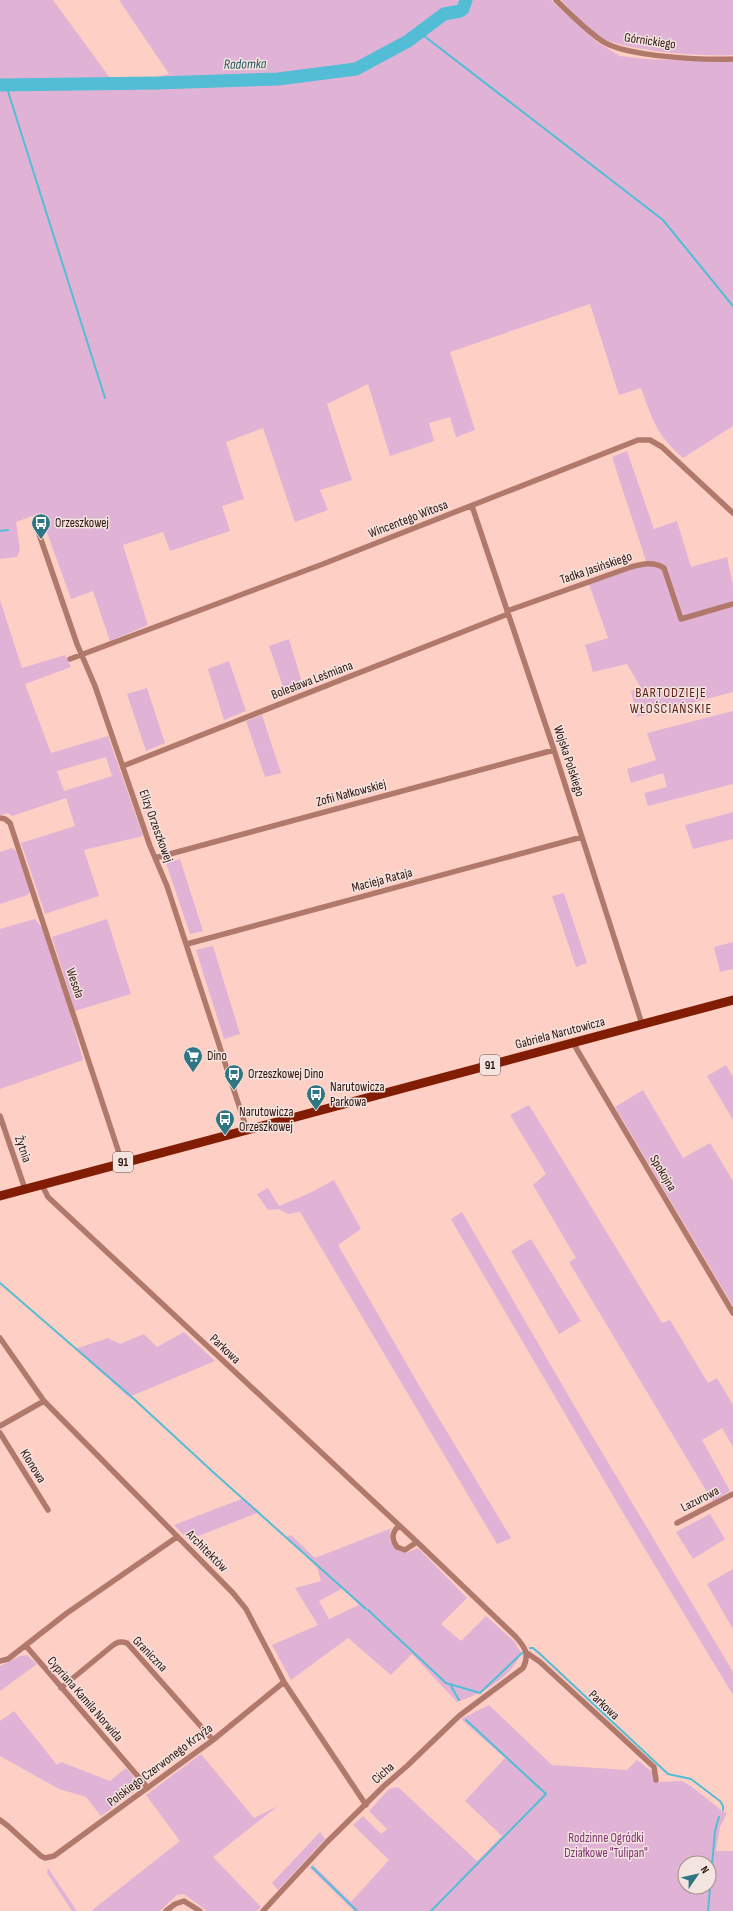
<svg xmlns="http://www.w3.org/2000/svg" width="733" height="1911" font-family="'Sofia Sans Condensed',sans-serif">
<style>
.green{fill:#e0b3d6;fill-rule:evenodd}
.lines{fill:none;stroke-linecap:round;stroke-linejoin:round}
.stream{stroke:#52bdd5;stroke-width:2}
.river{stroke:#52bdd5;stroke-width:13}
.minor{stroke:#b1796c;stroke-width:5.5}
.primary{stroke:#811d04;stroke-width:9}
.labels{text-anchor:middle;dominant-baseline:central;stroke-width:3;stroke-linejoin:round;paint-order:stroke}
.shield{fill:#f4e4e0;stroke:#69514c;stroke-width:1}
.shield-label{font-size:12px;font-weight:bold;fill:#2d120c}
.street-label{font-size:13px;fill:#2d120c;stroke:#f4e4e0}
.poi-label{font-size:13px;fill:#2d120c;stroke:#f4e4e0;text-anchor:start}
.park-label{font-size:13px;fill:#7e3272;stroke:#f4e4e0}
.water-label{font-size:14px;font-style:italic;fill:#2b5963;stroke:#f4e4e0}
.neighbourhood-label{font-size:14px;letter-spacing:1px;fill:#5e2113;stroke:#f4e4e0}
</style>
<rect width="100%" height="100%" fill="#fecfc4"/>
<path class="green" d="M 0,0 L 53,0 L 110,78 C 130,82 149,80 169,74 L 119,0 L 551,0 L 597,42 L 620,56 L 646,59 L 733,62 L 733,426 L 683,458 C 656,434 653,421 641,388 L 619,395 L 590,304 L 450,352 L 475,430 L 456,437 L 450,417 L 429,423 L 434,441 L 390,456 L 368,384 L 327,404 L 352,480 L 320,490 L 328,510 L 295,522 L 263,428 L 226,442 L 244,499 L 222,506 L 230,531 L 170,551 L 163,532 L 123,545 L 148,625 L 110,641 L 93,591 L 71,599 L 40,513 L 16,522 L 20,550 L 17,557 L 0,559 Z
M 561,0 L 733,0 L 733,55 C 703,57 628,51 601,38 C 590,32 571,10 561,0 Z
M 627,451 L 654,529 L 677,521 L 691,567 L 727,557 L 733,585 L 733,692 L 637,717 L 631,691 L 641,688 L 627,664 L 593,672 L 585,645 L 608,638 L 589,584 L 647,564 L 612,457 Z
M 0,600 L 22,668 L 65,655 L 71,667 L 25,684 L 51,753 L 108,736 L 143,836 L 84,850 L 99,896 L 45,914 L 21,843 L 75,826 L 66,798 L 12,816 L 8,813 L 0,815 ZM 106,757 L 112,776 L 64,791 L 57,771 Z
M 289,639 L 304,689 L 286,696 L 269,646 Z
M 229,661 L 246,711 L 224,720 L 208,669 Z
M 147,688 L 165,743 L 146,751 L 127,694 Z
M 733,711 L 733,784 L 648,806 L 644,793 L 667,787 L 663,773 L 631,783 L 627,769 L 656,760 L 647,733 Z
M 262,715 L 281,773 L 265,777 L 246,721 Z
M 733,812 L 733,839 L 693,849 L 685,825 Z
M 12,848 L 16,851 L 30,891 L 28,895 L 0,904 L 0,852 Z
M 180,859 L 203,931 L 190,934 L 166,863 Z
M 564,893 L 587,963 L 576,967 L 552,896 Z
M 35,919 L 42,928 L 67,1003 L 83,1060 L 0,1089 L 0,929 Z
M 107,919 L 131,994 L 75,1011 L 52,937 Z
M 733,942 L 733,969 L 720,972 L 714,947 Z
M 213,946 L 240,1034 L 224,1039 L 196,950 Z
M 726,1065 L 733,1077 L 733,1120 L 707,1076 Z
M 643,1090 L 683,1158 L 710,1143 L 733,1181 L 733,1306 L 615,1107 Z
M 529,1105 L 662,1323 L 670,1320 L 708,1383 L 717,1378 L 733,1405 L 733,1447 L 722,1428 L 702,1440 L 730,1491 L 713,1502 L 569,1262 L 576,1258 L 533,1185 L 546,1174 L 510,1115 Z
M 334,1180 L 361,1229 L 338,1245 L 420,1387 L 511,1538 L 497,1544 L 300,1212 L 288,1214 L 279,1209 L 268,1210 L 257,1194 L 268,1188 L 279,1206 L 310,1193 Z
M 462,1212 L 575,1407 L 733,1672 L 733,1695 L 622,1511 L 456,1228 L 451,1219 Z
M 531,1239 L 581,1321 L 559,1334 L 511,1251 Z
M 184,1332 L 215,1361 L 129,1397 L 75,1349 L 108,1338 L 120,1344 L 144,1334 L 157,1347 Z
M 244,1498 L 260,1512 L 188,1540 L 174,1525 Z
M 710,1514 L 725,1539 L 693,1559 L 676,1532 Z
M 392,1528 L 390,1531 L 390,1540 L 397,1550 L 406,1553 L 418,1548 L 467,1598 L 441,1624 L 461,1641 L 486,1616 L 514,1641 L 521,1653 C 511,1678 481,1694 457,1702 L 412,1654 L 391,1675 L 348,1638 L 291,1680 L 272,1645 L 318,1625 L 295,1588 L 321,1581 L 317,1567 L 286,1537 L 291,1535 L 315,1558 ZM 343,1588 L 359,1605 L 329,1619 L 319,1601 Z
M 733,1569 L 733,1629 L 707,1584 Z
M 27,1655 L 37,1664 L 0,1691 L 0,1666 L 20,1656 Z
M 489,1705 L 552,1765 L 627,1770 L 637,1760 L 651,1771 L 659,1782 L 682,1781 L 691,1786 L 722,1811 L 727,1813 L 720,1827 L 716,1851 L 733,1851 L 733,1911 L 354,1911 L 310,1868 L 313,1865 L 351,1902 L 389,1860 L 353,1825 L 363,1816 L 381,1834 L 387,1829 L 369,1811 L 389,1789 L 398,1787 L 477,1861 L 502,1836 L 465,1801 L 505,1758 L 461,1719 ZM 685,1863 L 709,1863 L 709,1887 L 685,1887 Z
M 14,1711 L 57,1765 L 61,1762 L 110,1781 L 126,1768 L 137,1781 L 134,1792 L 101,1816 L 86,1797 L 59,1789 L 0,1756 L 0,1721 Z
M 201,1754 L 254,1818 L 278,1806 L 213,1857 L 261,1907 L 257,1911 L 207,1911 L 184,1894 L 177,1895 L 160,1911 L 91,1911 L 180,1841 L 146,1795 Z
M 320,1832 L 325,1839 L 278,1890 L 272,1883 Z
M 48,1868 L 77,1911 L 72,1911 L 47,1873 Z"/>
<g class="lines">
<path class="stream" d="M 419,32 L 663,220 L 733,306
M 6,85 L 105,398
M 0,531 L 8,530
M 0,1283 L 134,1399 L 213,1472 L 366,1609
M 368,1610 L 446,1683 L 480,1693 L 522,1653
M 530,1648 L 533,1648 L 539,1653 L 668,1774 L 691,1779 L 720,1801 L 723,1806 L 723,1810
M 451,1686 L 459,1700
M 312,1867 L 357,1911
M 431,1911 L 546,1794 L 466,1720
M 708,1911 L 715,1831 L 719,1817"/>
<path class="river" d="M 0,85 L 157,83 L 278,79 L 356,69 L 408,41 L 444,14 L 460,11 L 463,9 L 466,0"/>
<path class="minor" d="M 556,0 C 570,14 586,30 602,41 C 626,57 703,60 733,59
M 472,506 L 554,750 L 642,1024
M 38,531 L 77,644 L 95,686 L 150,846 L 167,886 L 247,1130
M 507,611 L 631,567 C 642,564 654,561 664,568 L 681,619 L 733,604
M 70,659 L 323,564 L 638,440 L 650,440 L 662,447 L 733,513
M 123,766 L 508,614
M 0,818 L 5,819 L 10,823 L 122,1162
M 155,858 L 554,750
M 187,944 L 582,837
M 575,1042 L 576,1048 L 733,1313
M 0,1116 L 25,1189
M 42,1185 L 48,1197 L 417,1542 L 515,1636 C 525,1647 530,1654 523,1668 L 459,1716 L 407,1766 L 384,1786 L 327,1842 L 263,1911
M 0,1338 L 44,1401 L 233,1593 L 246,1609 L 284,1682 L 366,1805
M 0,1426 L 44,1401
M 0,1433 L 48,1510
M 677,1523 L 733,1494
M 399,1525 C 392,1533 391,1538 397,1547 L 405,1550 L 417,1542
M 26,1646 L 148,1788
M 527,1653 L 540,1662 L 654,1767 L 656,1780
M 0,1661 L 8,1659 L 67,1613 L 177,1537
M 61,1688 L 112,1646 C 117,1642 120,1641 127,1643 L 213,1740
M 0,1820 L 8,1826 L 41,1856 L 45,1858 L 54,1856 L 213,1740 L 284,1682
M 166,1911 L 175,1904 L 184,1901 L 200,1911"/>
<path class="primary" d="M 0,1196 L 733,1000"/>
</g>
<defs>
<symbol id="bus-pin" viewBox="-11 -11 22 30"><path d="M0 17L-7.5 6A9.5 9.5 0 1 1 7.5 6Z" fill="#307584" stroke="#f4e4e0"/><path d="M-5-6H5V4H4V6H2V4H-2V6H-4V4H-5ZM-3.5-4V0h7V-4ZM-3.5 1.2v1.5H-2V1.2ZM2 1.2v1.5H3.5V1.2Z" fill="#fff"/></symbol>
<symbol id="supermarket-pin" viewBox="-11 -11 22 30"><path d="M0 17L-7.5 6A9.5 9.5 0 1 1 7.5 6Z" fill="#307584" stroke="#f4e4e0"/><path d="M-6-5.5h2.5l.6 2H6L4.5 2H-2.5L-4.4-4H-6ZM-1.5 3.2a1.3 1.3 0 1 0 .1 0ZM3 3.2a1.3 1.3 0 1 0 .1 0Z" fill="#fff"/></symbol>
</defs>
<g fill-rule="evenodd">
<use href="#bus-pin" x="30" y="512" width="22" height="30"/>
<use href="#supermarket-pin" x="182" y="1045" width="22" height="30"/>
<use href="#bus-pin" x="223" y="1063" width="22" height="30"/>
<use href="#bus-pin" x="305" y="1083" width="22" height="30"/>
<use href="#bus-pin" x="214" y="1108" width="22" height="30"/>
</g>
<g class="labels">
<g class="shield">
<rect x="480" y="1055" width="20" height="20" rx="3"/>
<rect x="113" y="1152" width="20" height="20" rx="3"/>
</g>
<g class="shield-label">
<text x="490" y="1065">91</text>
<text x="123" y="1162">91</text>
</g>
<g class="street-label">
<text transform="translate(650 41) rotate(8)">Górnickiego</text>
<text transform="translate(408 519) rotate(-21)">Wincentego Witosa</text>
<text transform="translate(596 568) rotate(-19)">Tadka Jasińskiego</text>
<text transform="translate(312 680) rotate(-21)">Bolesława Leśmiana</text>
<text transform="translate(569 761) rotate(72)">Wojska Polskiego</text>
<text transform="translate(351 793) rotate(-15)">Zofii Nałkowskiej</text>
<text transform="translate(156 826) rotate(70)">Elizy Orzeszkowej</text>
<text transform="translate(382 880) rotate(-15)">Macieja Rataja</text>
<text transform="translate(75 983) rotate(71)">Wesoła</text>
<text transform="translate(560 1033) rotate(-15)">Gabriela Narutowicza</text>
<text transform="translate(23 1149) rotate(71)">Żytnia</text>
<text transform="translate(663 1173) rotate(59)">Spokojna</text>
<text transform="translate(225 1349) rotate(43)">Parkowa</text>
<text transform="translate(33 1466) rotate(58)">Klonowa</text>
<text transform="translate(700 1499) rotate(-27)">Lazurowa</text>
<text transform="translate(207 1551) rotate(45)">Architektów</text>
<text transform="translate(150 1654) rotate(46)">Graniczna</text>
<text transform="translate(85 1699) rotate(49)">Cypriana Kamila Norwida</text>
<text transform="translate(604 1705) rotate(43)">Parkowa</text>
<text transform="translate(160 1765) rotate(-37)">Polskiego Czerwonego Krzyża</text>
<text transform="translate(383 1773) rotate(-42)">Cicha</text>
</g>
<g class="poi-label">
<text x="55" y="523">Orzeszkowej</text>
<text x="207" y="1056">Dino</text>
<text x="248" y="1074">Orzeszkowej Dino</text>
<text x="330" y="1087">Narutowicza<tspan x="330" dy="15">Parkowa</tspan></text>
<text x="239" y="1112">Narutowicza<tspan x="239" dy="15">Orzeszkowej</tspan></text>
</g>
<g class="park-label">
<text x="606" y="1838">Rodzinne Ogródki<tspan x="606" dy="15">Działkowe "Tulipan"</tspan></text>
</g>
<g class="water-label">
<text transform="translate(245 64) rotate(-1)">Radomka</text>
</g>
<g class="neighbourhood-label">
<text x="671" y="692">BARTODZIEJE<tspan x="671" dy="16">WŁOŚCIAŃSKIE</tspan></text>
</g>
</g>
<g transform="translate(697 1875) rotate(56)"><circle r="19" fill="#f4e4e0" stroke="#a4908b"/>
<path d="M0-3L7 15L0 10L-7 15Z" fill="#307584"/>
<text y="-6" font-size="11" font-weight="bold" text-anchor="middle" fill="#2d120c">N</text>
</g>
</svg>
